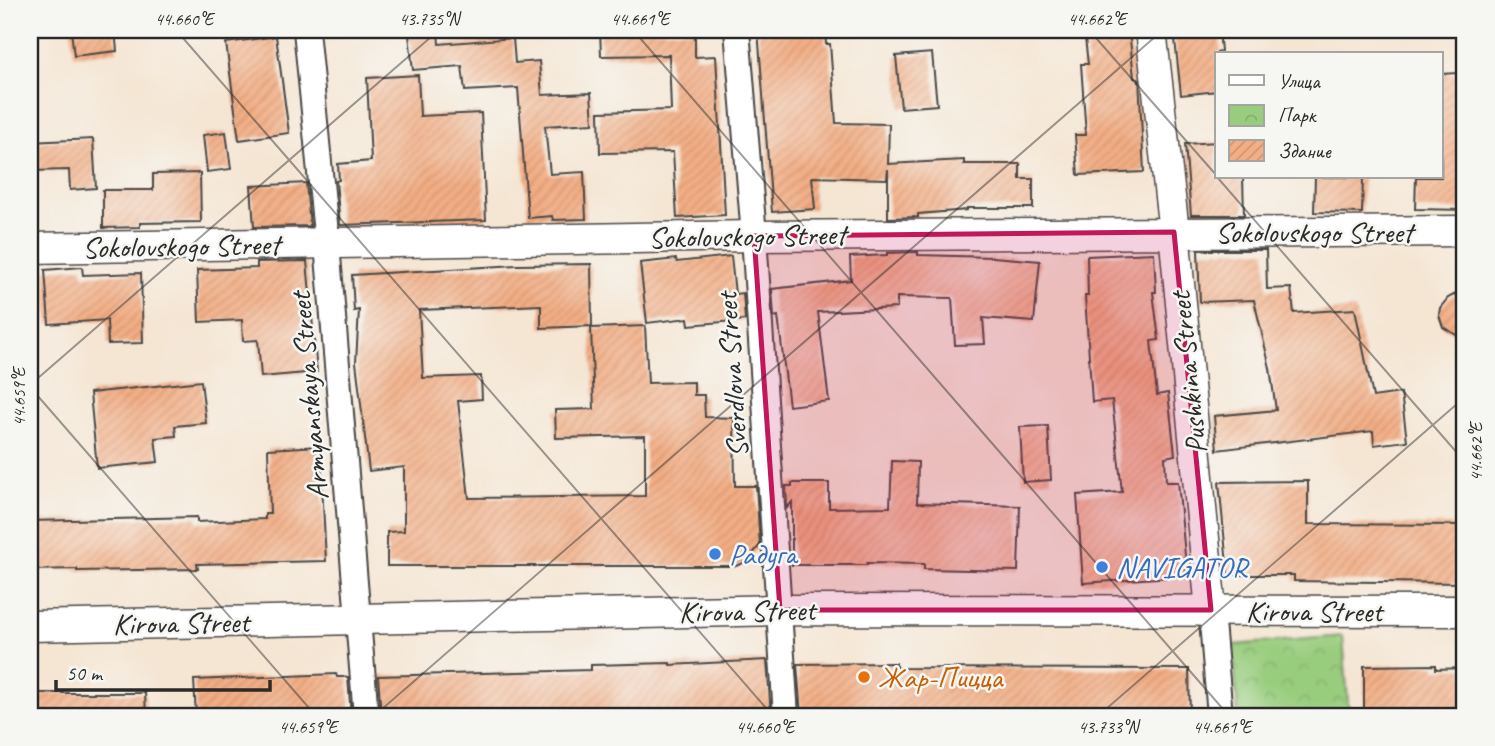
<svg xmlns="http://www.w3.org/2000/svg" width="1495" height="746" font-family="Caveat,sans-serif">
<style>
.park{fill:url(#park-crowns);stroke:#627c54;stroke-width:2}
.building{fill:url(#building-hatch)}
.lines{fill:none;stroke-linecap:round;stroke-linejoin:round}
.minor-casing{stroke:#494744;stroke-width:28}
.tertiary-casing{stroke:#494744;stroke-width:33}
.minor{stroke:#fff;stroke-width:24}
.tertiary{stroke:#fff;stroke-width:30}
.marked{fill:#c2185b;fill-opacity:0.2;stroke:#c2185b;stroke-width:5;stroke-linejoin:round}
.ticks{fill:none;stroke:#2b2b2b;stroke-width:2;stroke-opacity:0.45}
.shop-dot{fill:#3f7fe0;stroke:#f6f6f2;stroke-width:2.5}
.food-dot{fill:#e8710a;stroke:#f6f6f2;stroke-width:2.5}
.labels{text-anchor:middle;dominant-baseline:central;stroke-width:5;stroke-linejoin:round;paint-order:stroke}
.street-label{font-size:30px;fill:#2b2b2b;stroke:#f6f6f2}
.shop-label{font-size:30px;fill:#366cbe;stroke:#f6f6f2;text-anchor:start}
.food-label{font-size:30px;fill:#c56008;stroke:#f6f6f2;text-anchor:start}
.neatline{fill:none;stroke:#2b2b2b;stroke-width:2.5}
.ticks-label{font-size:18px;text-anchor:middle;fill:#2b2b2b}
</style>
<defs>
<pattern id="park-crowns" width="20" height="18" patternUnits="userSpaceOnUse" patternTransform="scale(1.75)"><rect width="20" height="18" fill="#99cd7e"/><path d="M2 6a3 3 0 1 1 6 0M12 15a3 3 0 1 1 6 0" fill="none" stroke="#84b06d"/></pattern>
<pattern id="building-hatch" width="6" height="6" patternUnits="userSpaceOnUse" patternTransform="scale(1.75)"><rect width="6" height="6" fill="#f3ae85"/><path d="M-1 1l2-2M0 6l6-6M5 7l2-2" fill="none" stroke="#d09673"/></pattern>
</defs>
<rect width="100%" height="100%" fill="#f6f6f2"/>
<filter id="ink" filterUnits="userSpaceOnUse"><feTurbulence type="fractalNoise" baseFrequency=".0143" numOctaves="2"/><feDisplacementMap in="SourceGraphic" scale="14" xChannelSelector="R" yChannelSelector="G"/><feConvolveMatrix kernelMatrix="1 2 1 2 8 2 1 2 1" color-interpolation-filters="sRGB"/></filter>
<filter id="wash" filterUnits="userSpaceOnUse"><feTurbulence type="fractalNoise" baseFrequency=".00686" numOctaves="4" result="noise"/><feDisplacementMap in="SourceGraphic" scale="28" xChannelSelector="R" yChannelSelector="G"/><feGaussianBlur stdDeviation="1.57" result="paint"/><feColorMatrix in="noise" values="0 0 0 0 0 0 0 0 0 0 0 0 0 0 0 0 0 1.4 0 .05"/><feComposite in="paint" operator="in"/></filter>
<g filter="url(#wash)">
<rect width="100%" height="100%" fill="#f5e6d4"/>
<path class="park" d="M 1343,636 L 1349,716 L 1238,716 L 1233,645 Z"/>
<g id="blocks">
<path class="building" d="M 71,30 L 115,30 L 117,51 L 74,56 Z
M 600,30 L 695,30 L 695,57 L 716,56 L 725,215 L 677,218 L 673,152 L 600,153 L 599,112 L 671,110 L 669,55 L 601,56 Z
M 758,30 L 825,30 L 826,44 L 830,44 L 836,123 L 889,124 L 888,164 L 964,160 L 964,164 L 1020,164 L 1020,179 L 1033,179 L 1033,208 L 967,208 L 967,210 L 918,214 L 918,217 L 888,218 L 888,169 L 887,179 L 812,177 L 815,209 L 772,212 Z
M 1084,30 L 1129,30 L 1134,78 L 1139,79 L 1144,172 L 1078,175 L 1075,135 L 1086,135 L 1081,64 L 1088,64 Z
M 1174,30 L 1219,30 L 1221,51 L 1217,52 L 1217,91 L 1181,95 Z
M 438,32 L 439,44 L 513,38 L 515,63 L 539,61 L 542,95 L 591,93 L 593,123 L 545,126 L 550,174 L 584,172 L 586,219 L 553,220 L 552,216 L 528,218 L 518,88 L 465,91 L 462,66 L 413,70 L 409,35 Z
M 276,36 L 289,133 L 239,140 L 226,43 Z
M 932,53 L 937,105 L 901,108 L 896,56 Z
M 1457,73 L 1465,157 L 1465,210 L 1415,209 L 1416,177 L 1441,177 L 1441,74 Z
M 418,75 L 420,116 L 481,113 L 486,220 L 340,225 L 336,181 L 339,180 L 338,164 L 371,161 L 367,78 Z
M 226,132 L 231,169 L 207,172 L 203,135 Z
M 93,139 L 96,188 L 70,190 L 69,170 L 30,171 L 30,142 Z
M 1217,142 L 1217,177 L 1243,177 L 1244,215 L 1191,215 L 1185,144 Z
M 200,173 L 201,222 L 140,223 L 140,227 L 103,228 L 103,190 L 153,190 L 153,174 Z
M 1315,177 L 1363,177 L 1362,213 L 1314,212 Z
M 306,183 L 310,226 L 254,227 L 251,186 Z
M 1198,250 L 1266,250 L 1267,289 L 1291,288 L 1294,313 L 1355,309 L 1373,397 L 1401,393 L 1407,441 L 1374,445 L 1373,431 L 1217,450 L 1214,416 L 1276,410 L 1270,368 L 1254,300 L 1200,302 Z
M 918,252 L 918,255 L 993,257 L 1040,261 L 1034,322 L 983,318 L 985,344 L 955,345 L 952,298 L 897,297 L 897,308 L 818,312 L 829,401 L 789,406 L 778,316 L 774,317 L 772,289 L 851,280 L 850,257 L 887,255 L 887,253 Z
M 1154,253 L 1156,292 L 1153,292 L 1159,340 L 1151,341 L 1157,395 L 1168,393 L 1175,455 L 1165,457 L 1166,482 L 1178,482 L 1187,576 L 1083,583 L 1077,495 L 1122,492 L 1112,400 L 1092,402 L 1085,296 L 1088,296 L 1087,256 Z
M 731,256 L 735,294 L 743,293 L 745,320 L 689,325 L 688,318 L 647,323 L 640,263 L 676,259 L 677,262 Z
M 307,261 L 317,372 L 261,377 L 258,340 L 243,341 L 242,320 L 199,322 L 197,270 L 257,268 L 257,262 Z
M 591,264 L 592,326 L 541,328 L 541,305 L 419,310 L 423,378 L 481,376 L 482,399 L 458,401 L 469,498 L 645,496 L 645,436 L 556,438 L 555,410 L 594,409 L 591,328 L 645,326 L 648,383 L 694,382 L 694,395 L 704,395 L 705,417 L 734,418 L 735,486 L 756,486 L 760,545 L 746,562 L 736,566 L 387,566 L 387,532 L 404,531 L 404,467 L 369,471 L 356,362 L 359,310 L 354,311 L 352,275 L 517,265 Z
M 82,267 L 83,275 L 141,273 L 143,343 L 108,344 L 107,320 L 49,324 L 45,270 Z
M 1465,289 L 1465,340 L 1443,327 L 1439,315 L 1440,308 L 1448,298 Z
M 201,381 L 206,423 L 175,426 L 176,436 L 155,438 L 158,462 L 97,468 L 90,393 Z
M 1048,426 L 1051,480 L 1023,482 L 1020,427 Z
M 320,446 L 326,561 L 197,564 L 198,569 L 77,571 L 77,569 L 30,570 L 30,521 L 197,517 L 197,522 L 265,519 L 265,514 L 270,514 L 268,449 Z
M 892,461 L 918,462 L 917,503 L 1020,506 L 1018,571 L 924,569 L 924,564 L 867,563 L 867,565 L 792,565 L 792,502 L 787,508 L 786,486 L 792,486 L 792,483 L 829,483 L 829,508 L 890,507 Z
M 1308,481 L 1308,524 L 1465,525 L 1465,583 L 1294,581 L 1294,575 L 1228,575 L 1219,482 Z
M 767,660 L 771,716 L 381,716 L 378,676 L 591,670 L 591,665 L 670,663 L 670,665 Z
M 896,663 L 896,668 L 1189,669 L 1190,716 L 801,716 L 797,664 Z
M 1436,665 L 1436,669 L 1465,668 L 1465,716 L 1364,716 L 1364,666 Z
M 336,674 L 337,677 L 348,677 L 351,716 L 196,716 L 194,680 Z
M 30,693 L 145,693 L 146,716 L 30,716 Z"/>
</g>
</g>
<g filter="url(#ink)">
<use href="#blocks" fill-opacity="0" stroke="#494744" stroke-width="2"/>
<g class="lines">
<defs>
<path id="minor" d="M 306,30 L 327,244 L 366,716
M 737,30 L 754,236 L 786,716
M 1211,610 L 1220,716"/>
<path id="tertiary" d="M 1151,30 L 1174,232 L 1211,610
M 30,248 L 754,236 L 1465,231
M 30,626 L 780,610 L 1465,611"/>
</defs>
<use href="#minor" class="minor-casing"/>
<use href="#tertiary" class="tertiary-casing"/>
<use href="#minor" class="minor"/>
<use href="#tertiary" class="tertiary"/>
</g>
</g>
<path class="marked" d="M 1174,232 L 1211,610 L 780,610 L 754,236 Z"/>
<path class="ticks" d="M 176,30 L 773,716M 633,30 L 1229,716M 1089,30 L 1217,176M 1217,177 L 1465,462M 30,385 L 439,30M 30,387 L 316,716M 374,716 L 1163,30M 1098,716 L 1465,397"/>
<g class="shop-dot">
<circle cx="715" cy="554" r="7"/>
<circle cx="1102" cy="567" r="7"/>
</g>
<circle class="food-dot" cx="864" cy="677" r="7"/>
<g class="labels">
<g class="street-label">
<text x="1314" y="232">Sokolovskogo Street</text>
<text transform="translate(747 236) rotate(-1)">Sokolovskogo Street</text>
<text transform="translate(181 246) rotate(-1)">Sokolovskogo Street</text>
<text transform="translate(1188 373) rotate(-96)">Pushkina Street</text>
<text transform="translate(732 375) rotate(-94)">Sverdlova Street</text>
<text transform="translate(309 396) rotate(-95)">Armyanskaya Street</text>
<text transform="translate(747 611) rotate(-1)">Kirova Street</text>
<text x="1314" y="611">Kirova Street</text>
<text transform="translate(181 623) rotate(-1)">Kirova Street</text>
</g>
<g class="shop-label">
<text x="729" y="554">Радуга</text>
<text x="1116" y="567">NAVIGATOR</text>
</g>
<g class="food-label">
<text x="878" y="677">Жар-Пицца</text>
</g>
</g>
<rect width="1495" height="746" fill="none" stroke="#f6f6f2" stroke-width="77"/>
<rect x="1215" y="52" width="228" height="126" fill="#f6f6f2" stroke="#a5a5a2" stroke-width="2"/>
<rect x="1229" y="75" width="35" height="10" fill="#ffffff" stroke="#a5a5a2" stroke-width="2"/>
<text x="1278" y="88" font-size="21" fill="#2b2b2b">Улица</text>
<rect x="1229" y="105" width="35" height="21" fill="url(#park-crowns)" stroke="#a5a5a2" stroke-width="2"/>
<text x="1278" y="122" font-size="21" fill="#2b2b2b">Парк</text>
<rect x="1229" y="140" width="35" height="21" fill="url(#building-hatch)" stroke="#a5a5a2" stroke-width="2"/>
<text x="1278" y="158" font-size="21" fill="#2b2b2b">Здание</text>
<path d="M56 680v10h214v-10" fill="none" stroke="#2b2b2b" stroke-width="3.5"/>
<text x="66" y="680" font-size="21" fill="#2b2b2b" stroke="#f6f6f2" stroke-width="5" paint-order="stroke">50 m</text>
<rect x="38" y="38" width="1418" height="670" class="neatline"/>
<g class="ticks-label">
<text x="184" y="25">44.660°E</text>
<text x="429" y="25">43.735°N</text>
<text x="640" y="25">44.661°E</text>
<text x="1097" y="25">44.662°E</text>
<text transform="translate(19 397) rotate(-90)" y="6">44.659°E</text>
<text transform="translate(1476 452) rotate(-90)" y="6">44.662°E</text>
<text x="308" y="733">44.659°E</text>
<text x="765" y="733">44.660°E</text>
<text x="1108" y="733">43.733°N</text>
<text x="1222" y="733">44.661°E</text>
</g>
</svg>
